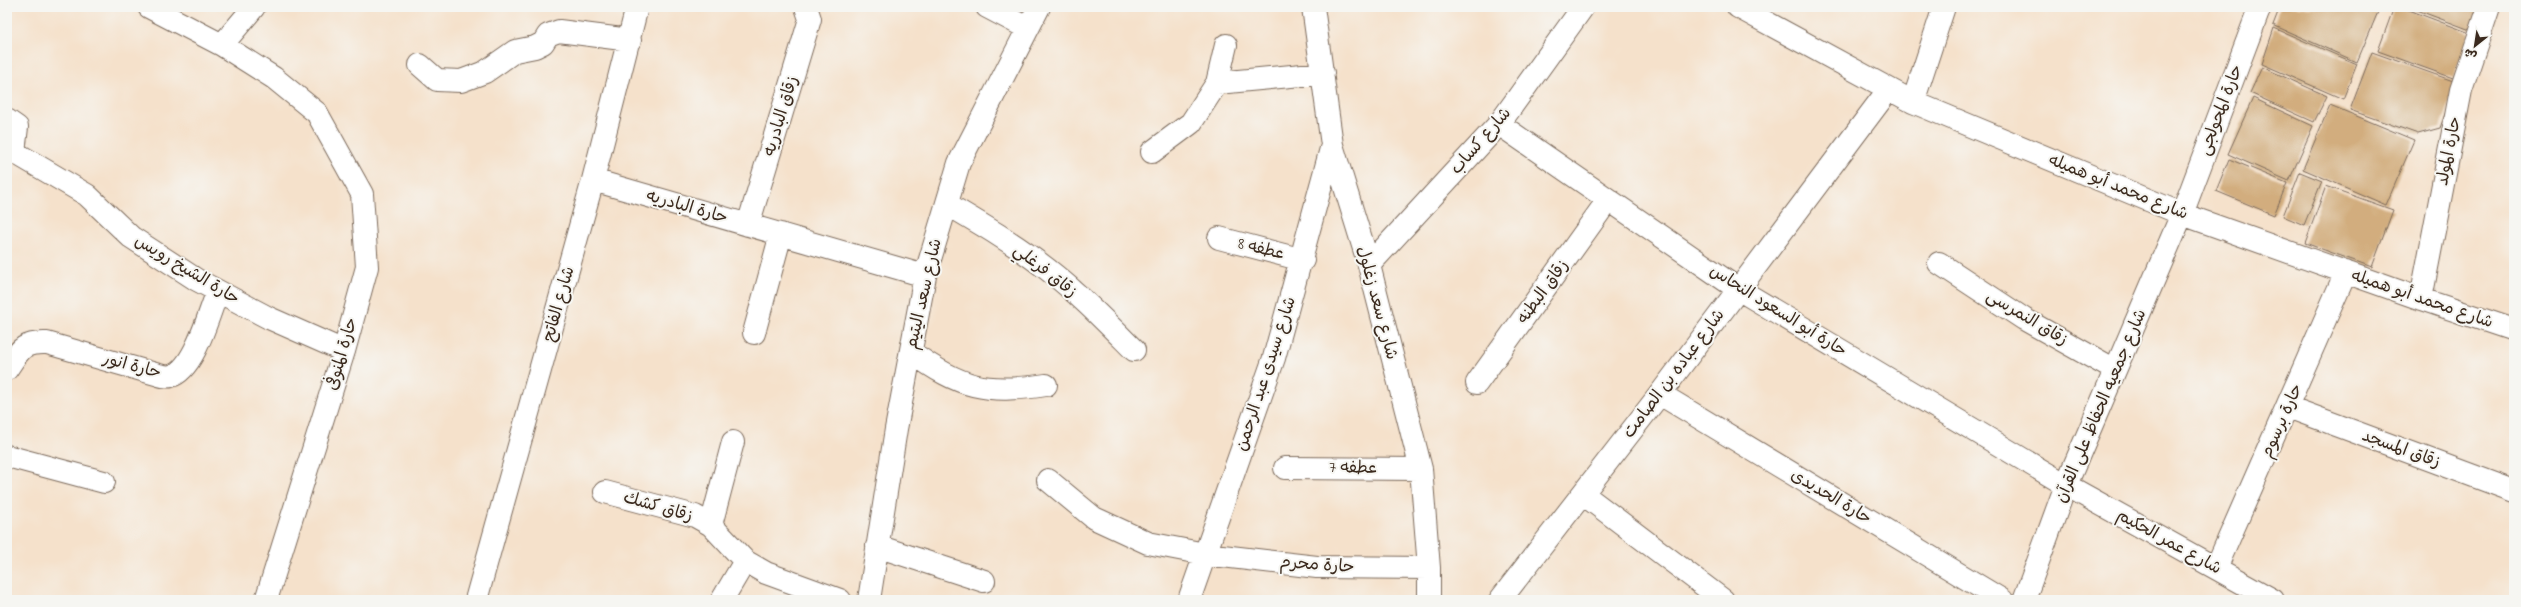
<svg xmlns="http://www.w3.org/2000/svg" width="2521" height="607" font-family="'Indie Flower','Playpen Sans Arabic',sans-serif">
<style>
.building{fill:#d2ad7e}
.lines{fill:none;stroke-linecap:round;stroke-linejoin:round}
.minor-casing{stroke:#7c6a5b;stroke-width:24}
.minor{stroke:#fff;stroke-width:22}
.labels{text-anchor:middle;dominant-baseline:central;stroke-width:4;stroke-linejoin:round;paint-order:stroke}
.street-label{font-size:17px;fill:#3b2a1e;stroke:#f6f6f2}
</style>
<rect width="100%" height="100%" fill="#f6f6f2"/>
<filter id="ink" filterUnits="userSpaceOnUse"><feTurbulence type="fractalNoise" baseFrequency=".025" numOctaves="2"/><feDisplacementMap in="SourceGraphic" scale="8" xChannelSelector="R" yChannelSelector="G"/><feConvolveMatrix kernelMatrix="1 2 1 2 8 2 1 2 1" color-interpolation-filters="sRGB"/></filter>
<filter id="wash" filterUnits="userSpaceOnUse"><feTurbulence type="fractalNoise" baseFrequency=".012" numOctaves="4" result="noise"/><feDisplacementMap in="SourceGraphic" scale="16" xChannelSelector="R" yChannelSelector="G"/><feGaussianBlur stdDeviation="0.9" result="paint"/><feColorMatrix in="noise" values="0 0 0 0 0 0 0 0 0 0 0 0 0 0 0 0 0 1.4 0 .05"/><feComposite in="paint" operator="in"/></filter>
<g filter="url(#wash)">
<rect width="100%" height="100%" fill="#f5e1cb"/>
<g id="blocks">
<path class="building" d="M 2280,7 L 2380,7 L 2357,62 L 2273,25 Z
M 2394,7 L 2401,7 L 2470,33 L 2453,78 L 2378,51 Z
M 2409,7 L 2482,7 L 2473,31 Z
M 2274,28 L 2357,64 L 2343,99 L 2262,64 Z
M 2372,52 L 2456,82 L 2440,128 L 2418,134 L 2350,110 Z
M 2262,67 L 2327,96 L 2314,122 L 2250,93 Z
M 2253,98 L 2313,126 L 2289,181 L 2228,154 Z
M 2330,105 L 2414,140 L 2386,205 L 2303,169 Z
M 2229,159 L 2287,183 L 2274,215 L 2216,191 Z
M 2300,172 L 2322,181 L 2304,225 L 2283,216 Z
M 2326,186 L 2393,210 L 2372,267 L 2305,243 Z"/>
</g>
</g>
<g filter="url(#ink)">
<use href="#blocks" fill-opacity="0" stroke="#7c6a5b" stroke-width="1"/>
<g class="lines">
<defs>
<path id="minor" d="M 149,7 L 222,45 L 274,78 L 317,113 L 362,194 L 367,267 L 344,351 L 266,600
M 987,7 L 1027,28
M 1313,7 L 1332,145 L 1369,265 L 1421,469 L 1429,568 L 1429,600
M 1738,7 L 1913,102 L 2182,214 L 2421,299 L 2514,330
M 222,45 L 254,7
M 420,65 L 437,80 L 461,81 L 485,72 L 515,51 L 535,47 L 543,43 L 548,35 L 559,31 L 630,40
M 1217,83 L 1323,73
M 1913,102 L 1944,7
M 7,120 L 17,127 L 14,152 L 87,195 L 131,237 L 197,280 L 269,318 L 344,351
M 1499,124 L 1738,289 L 2066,485 L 2273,600
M 1152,152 L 1191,123 L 1217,83 L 1226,45
M 593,180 L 925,276
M 947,204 C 981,224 1015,244 1047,269 C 1078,293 1106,322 1134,350
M 748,225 L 810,19 L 806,7
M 1219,238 L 1303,260
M 1939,263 L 2024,319 L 2115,370
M 1369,265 L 1499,124 L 1583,7
M 2421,299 L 2461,90 L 2489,7
M 754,333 L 781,234
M 911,352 C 961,388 985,394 1046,385
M 7,369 C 20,350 22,342 47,343 L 159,375 C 162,376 168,377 171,376 C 195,369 209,312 218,291
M 1477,383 L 1608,200
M 1660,394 L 2002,600
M 2288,407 L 2514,491
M 7,456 L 104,482
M 1285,468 L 1421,469
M 1048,480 L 1094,518 L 1148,543 L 1205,554 L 1317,567 L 1429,568
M 605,492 L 695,516 L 711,525 L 745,561 L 766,573 L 840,600
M 1583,494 L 1723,600
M 711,525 L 733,442
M 877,546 L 984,581
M 2216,568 L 2346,272
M 476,600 L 593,180 L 637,7
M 722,600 L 745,561
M 869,600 L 896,429 L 925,276 L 959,163 L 1039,7
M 1189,600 L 1274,358 L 1332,145
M 1500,600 L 1660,394 L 1889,89
M 2024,600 L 2066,485 L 2182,214 L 2260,7"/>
</defs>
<use href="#minor" class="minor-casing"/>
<use href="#minor" class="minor"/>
</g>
</g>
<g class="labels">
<g class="street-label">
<text transform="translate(2221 110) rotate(-69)">حارة المحولجى</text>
<text transform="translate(781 116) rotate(-73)">زقاق البادريه</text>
<text transform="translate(1481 141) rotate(-49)">شارع كساب</text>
<text transform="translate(2449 151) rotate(-79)">حارة المولد</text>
<text transform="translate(2118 187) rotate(22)">شارع محمد أبو هميله</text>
<text transform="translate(687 207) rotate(16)">حارة البادريه</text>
<text transform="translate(1261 249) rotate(14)">عطفه 8</text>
<text transform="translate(187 270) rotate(31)">حارة الشيخ رويس</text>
<text transform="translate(1045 271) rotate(38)">زقاق فرغلي</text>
<text transform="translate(1543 292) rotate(-54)">زقاق البطنه</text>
<text transform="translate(924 294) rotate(-77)">شارع سعد اليتيم</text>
<text transform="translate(2422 299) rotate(19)">شارع محمد أبو هميله</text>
<text transform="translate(1377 303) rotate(75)">شارع سعد زغلول</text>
<text transform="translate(559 304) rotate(-74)">شارع الفاتح</text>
<text transform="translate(1778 311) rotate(32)">حارة أبو السعود النحاس</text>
<text transform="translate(2027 318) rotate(31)">زقاق النمرسى</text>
<text transform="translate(342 354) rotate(-74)">حارة المنوفى</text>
<text transform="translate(132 366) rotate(15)">حارة انور</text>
<text transform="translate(1266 374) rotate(-72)">شارع سيدى عبد الرحمن</text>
<text transform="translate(1674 374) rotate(-53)">شارع عباده بن الصامت</text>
<text transform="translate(2101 406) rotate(-67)">شارع جمعيه الحفاظ على القرآن</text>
<text transform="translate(2282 421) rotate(-66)">حارة برسوم</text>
<text transform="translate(2401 449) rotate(20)">زقاق المسجد</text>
<text transform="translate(1353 468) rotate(1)">عطفه 7</text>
<text transform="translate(1831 497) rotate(31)">حارة الحديدى</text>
<text transform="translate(658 507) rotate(16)">زقاق كشك</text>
<text transform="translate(2169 542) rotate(29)">شارع عمر الحكيم</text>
<text transform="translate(1317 565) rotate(4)">حارة محرم</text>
</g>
</g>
<rect width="2521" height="607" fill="none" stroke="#f6f6f2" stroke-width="24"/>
<g transform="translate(2475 46) rotate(210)" stroke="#f6f6f2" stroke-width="3" paint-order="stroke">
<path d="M0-3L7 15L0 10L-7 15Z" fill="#3b2a1e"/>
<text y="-6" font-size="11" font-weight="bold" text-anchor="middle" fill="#3b2a1e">ش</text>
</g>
</svg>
